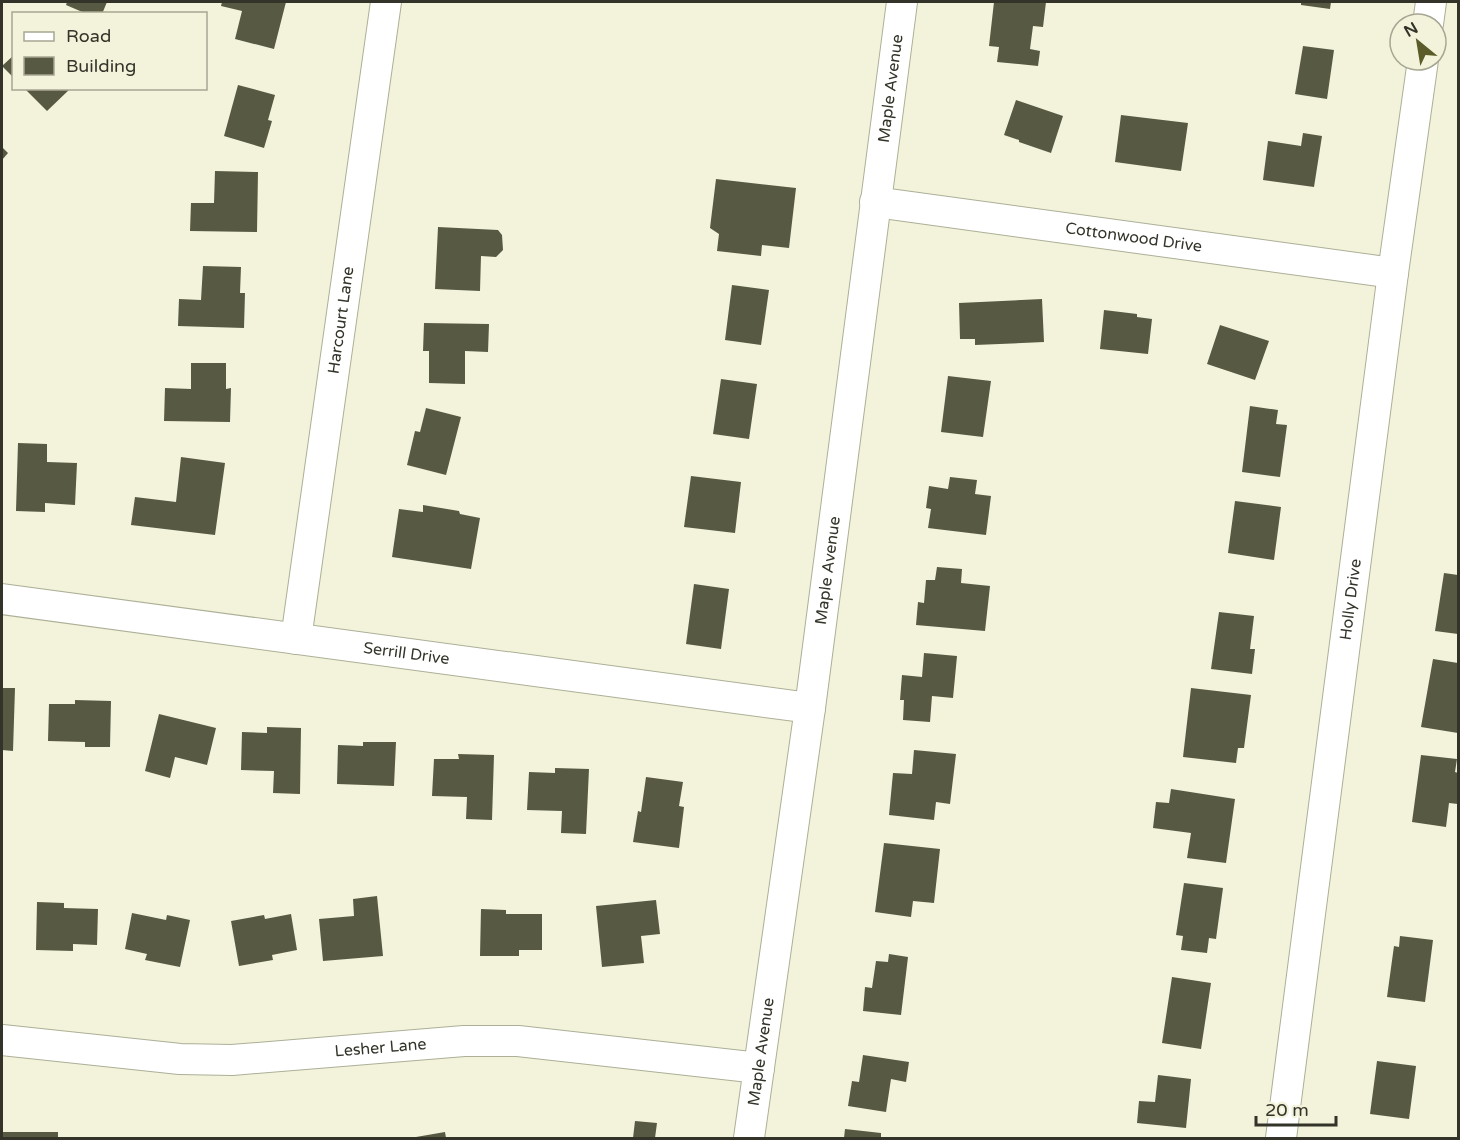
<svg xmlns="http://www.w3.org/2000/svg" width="1460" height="1140" font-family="'Varela Round',sans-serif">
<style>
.building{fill:#585943}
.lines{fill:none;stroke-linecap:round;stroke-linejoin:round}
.minor-casing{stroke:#adaf97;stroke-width:32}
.minor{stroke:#fff;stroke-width:30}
.labels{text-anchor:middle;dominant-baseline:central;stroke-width:6;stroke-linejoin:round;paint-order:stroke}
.street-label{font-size:16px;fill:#333329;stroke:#f2f3da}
</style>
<rect width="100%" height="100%" fill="#f2f3da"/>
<path class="building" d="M 67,2 L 107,2 L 102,14 L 87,14 L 66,5 Z
M 222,2 L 286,2 L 274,49 L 235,39 L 242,11 L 221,6 Z
M 994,2 L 1046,2 L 1043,27 L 1033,26 L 1030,49 L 1040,51 L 1038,66 L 997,62 L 999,47 L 989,46 Z
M 1301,2 L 1331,2 L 1330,9 L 1301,5 Z
M 1303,46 L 1334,50 L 1327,99 L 1295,94 Z
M 14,55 L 14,78 L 2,66 Z
M 238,85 L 275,95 L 268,120 L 272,121 L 264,148 L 224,136 Z
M 24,88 L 71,88 L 47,111 Z
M 1016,100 L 1063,116 L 1051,153 L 1019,142 L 1019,140 L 1004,135 Z
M 1121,115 L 1188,123 L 1181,171 L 1115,162 Z
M 1303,133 L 1322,136 L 1314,187 L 1263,180 L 1268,141 L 1301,146 Z
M 2,147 L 8,153 L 2,160 Z
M 215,171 L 258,172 L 257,232 L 190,231 L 191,203 L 214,203 Z
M 716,179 L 796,188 L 789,248 L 762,245 L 761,256 L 717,251 L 719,234 L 710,228 Z
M 438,227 L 498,230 L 502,235 L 503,250 L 496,257 L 481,256 L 480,291 L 435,289 Z
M 203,266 L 241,267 L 240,293 L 245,293 L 244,328 L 178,326 L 179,299 L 201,300 Z
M 732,285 L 769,290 L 761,345 L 725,340 Z
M 1042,299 L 1044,342 L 975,345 L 975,339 L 960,339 L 959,303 Z
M 1104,310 L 1137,314 L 1137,317 L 1152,319 L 1148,354 L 1100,349 Z
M 424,323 L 489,324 L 488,352 L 465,351 L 465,384 L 429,383 L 429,351 L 423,351 Z
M 1220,325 L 1269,341 L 1255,380 L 1207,364 Z
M 191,363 L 226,363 L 226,389 L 231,388 L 230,422 L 164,421 L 165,388 L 191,389 Z
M 948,376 L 991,381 L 983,437 L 941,432 Z
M 721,379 L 757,384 L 749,439 L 713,434 Z
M 1250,406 L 1278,410 L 1276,424 L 1287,425 L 1280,477 L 1242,472 Z
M 426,408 L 461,417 L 446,475 L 407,465 L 415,431 L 420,432 Z
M 18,443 L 47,444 L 47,462 L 77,463 L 75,505 L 45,503 L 45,512 L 16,511 Z
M 181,457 L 225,463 L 215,535 L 131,525 L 135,497 L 176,502 Z
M 691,476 L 741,482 L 735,533 L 684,527 Z
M 950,477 L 977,480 L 975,494 L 991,496 L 986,535 L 928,528 L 931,509 L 926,508 L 929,486 L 948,489 Z
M 1235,501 L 1281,507 L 1274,560 L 1228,553 Z
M 423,505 L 459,511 L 460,514 L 480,518 L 471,569 L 392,557 L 399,509 L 423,512 Z
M 937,567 L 962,569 L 961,583 L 990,586 L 985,631 L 916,625 L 918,602 L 924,603 L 926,580 L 935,580 Z
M 1444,573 L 1458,575 L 1458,634 L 1435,631 Z
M 694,584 L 729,589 L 721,649 L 686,644 Z
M 1219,612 L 1254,616 L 1250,649 L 1255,649 L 1252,674 L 1211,669 Z
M 924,653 L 957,656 L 953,698 L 932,696 L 930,722 L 903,720 L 904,700 L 900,700 L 902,675 L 922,677 Z
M 1433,659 L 1458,663 L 1458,733 L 1421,727 Z
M 2,688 L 15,688 L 13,751 L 2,750 Z
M 1191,688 L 1251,695 L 1244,748 L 1238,748 L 1236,763 L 1183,757 Z
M 75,700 L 111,701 L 110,747 L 85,747 L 85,742 L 48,741 L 49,704 L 75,704 Z
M 159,714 L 216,728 L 207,765 L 175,757 L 170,778 L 145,771 Z
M 267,727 L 301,728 L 300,794 L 273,793 L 274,771 L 241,770 L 242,732 L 267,733 Z
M 363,742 L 396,742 L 394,786 L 337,784 L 338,745 L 363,746 Z
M 914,750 L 956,754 L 950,804 L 936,802 L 934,820 L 889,815 L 893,773 L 912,774 Z
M 458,754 L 494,755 L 492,820 L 466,819 L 467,797 L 432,796 L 434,759 L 459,759 Z
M 1421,755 L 1457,759 L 1455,772 L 1458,773 L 1458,804 L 1449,803 L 1446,827 L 1412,822 Z
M 555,768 L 589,769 L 586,834 L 561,833 L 562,811 L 527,810 L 529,772 L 555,773 Z
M 646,777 L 683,782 L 679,806 L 684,807 L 679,848 L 633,842 L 638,811 L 641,812 Z
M 1171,789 L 1235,799 L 1226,863 L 1187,858 L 1191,833 L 1153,828 L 1156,802 L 1169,803 Z
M 884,843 L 940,849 L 934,903 L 913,901 L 911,917 L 875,912 Z
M 1184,883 L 1223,888 L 1216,939 L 1209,938 L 1207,953 L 1181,950 L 1183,936 L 1176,935 Z
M 377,896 L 383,956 L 323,961 L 319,919 L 354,916 L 353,899 Z
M 656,900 L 660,934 L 641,936 L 644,963 L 602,967 L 596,906 Z
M 37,902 L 64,903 L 64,908 L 98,909 L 97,945 L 73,944 L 73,951 L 36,950 Z
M 481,909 L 506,910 L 506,914 L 542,914 L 542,950 L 519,950 L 519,956 L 480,956 Z
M 132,913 L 166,920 L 167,915 L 190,920 L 180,967 L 145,960 L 147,954 L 125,949 Z
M 291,914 L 297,950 L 272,955 L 273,960 L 239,966 L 231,921 L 264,915 L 265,919 Z
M 1400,936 L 1433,940 L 1425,1002 L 1387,997 L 1394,946 L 1399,947 Z
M 889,954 L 908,957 L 901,1015 L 863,1011 L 865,987 L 872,988 L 876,961 L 888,962 Z
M 1172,977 L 1211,983 L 1201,1049 L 1162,1043 Z
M 863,1055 L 909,1062 L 906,1082 L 891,1079 L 886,1112 L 848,1106 L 852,1081 L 859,1082 Z
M 1377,1061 L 1416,1066 L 1409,1119 L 1370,1114 Z
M 1158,1075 L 1191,1079 L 1186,1128 L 1137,1123 L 1139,1101 L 1155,1102 Z
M 635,1121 L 657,1123 L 655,1138 L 633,1138 Z
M 845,1129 L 881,1133 L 881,1138 L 844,1138 Z
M 2,1132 L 58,1132 L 58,1138 L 2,1138 Z
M 445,1132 L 446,1138 L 416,1138 L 416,1137 Z"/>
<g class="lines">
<defs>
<g id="minor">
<path d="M 1428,24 L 1431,2"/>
<path id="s1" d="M 875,202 L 1393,273"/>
<path id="s2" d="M 2,599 L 810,708"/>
<path id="s3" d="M 296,639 L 386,2"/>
<path id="s4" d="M 2,1040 L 180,1059 L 232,1060 L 464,1041 L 518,1041 L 759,1068"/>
<path id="s5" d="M 749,1138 L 810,708 L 902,2"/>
<path id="s6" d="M 1281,1138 L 1393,273 L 1423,60"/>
</g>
</defs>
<use href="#minor" class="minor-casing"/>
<use href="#minor" class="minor"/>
</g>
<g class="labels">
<g class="street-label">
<text stroke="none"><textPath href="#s5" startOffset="1059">Maple Avenue</textPath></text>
<text stroke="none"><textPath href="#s1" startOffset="261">Cottonwood Drive</textPath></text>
<text stroke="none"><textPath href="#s3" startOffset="322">Harcourt Lane</textPath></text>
<text stroke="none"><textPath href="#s5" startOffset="573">Maple Avenue</textPath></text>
<text stroke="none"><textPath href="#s6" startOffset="543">Holly Drive</textPath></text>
<text stroke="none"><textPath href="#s2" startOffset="408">Serrill Drive</textPath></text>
<text stroke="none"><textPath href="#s4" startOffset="380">Lesher Lane</textPath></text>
<text stroke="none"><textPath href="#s5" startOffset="87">Maple Avenue</textPath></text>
</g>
</g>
<rect width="1460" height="1140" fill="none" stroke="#333329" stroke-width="6"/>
<rect x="12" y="12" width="195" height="78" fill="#f2f3da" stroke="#a6a693" stroke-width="1.5"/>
<rect x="24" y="32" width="30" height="9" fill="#ffffff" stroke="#a6a693" stroke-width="1.5"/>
<text x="66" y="42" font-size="18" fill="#333329">Road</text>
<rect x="24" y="57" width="30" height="18" fill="#585943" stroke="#a6a693" stroke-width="1.5"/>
<text x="66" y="72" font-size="18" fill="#333329">Building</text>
<g transform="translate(1418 42) rotate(330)"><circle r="28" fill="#f2f3da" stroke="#a6a693" stroke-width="1.5"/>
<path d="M0-4.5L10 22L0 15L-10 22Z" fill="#5b5c29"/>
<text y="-9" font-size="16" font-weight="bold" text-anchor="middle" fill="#333329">N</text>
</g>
<path d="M1256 1116v9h80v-9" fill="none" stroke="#333329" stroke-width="3"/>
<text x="1265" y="1116" font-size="18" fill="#333329" stroke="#f2f3da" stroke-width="4.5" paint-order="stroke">20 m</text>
</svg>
